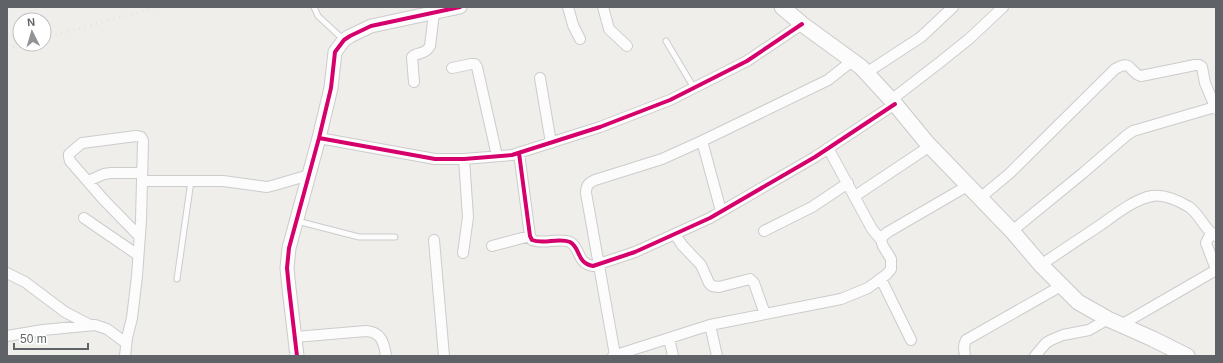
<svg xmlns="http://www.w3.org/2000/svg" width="1223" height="363" font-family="Helvetica,sans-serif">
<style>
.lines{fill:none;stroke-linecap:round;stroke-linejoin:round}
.service-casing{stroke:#cbcccc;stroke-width:7}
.minor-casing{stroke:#cbcccc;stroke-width:12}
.tertiary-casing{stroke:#cbcccc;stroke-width:15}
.secondary-casing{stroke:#cacacb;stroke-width:17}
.service{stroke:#fdfcfc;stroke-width:5}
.minor{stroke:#fdfcfc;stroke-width:10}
.tertiary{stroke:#fdfcfc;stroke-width:13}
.secondary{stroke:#fdfcfc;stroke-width:15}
.rail{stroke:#e4e4e4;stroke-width:3;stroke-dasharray:1 5;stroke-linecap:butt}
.cycleway-casing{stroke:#fff;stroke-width:6}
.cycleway{stroke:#d6006c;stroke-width:4}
</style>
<rect width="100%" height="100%" fill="#efeeea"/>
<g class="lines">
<defs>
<path id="service" d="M 314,7 L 318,16 L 344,40
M 666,41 L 694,88
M 297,221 L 359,237 L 395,237
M 177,279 L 191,181"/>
<path id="minor" d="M 568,7 L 573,25 L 580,39
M 603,7 L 609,29 L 627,46
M 452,68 L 471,64 L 475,64 L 477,67 L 497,156
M 866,73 L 921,37 L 953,7
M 540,78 L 551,143
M 414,82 L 412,57 C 418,51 424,56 430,46 L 434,13
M 891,100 L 939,63 L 969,39 L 1003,7
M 319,138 L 435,159 L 464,159 L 512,155 L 600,127 L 670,100 L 747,61 L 802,24
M 702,141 L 721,211
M 828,148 L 872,229 L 881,240
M 519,153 L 530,236 L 532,240 C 544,245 558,237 570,242 C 581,248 576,263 593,266 L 635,252 L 710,218 L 815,157 L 895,104
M 88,181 L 104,174 L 111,173 L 142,173
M 142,181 L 223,181 L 267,187 L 275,185 L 309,175
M 855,196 L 930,146
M 980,198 L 1010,173 L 1115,69 C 1133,59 1128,72 1141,76 L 1195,65 L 1199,65 L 1202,67 L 1205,83 L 1216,109
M 84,218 L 138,255
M 764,231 L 812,207 L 848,183
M 1012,231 L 1083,173 L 1127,135 L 1133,131 L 1215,107
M 1211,233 L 1206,243 L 1216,269
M 675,234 L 682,245 L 701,265 L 709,283 L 712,286 L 719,287 L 750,279 L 754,283 L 765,314
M 434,240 L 444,356
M 492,246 L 530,236
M 463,253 L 468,217 L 464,159
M 1041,265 C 1061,251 1081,238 1102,224 C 1116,214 1135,199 1152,196 C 1164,194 1179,201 1189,207 C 1200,214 1204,230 1216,236
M 7,273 L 25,282 L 65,312 L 90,325
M 881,279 L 911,340
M 710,325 L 717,356
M 1121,325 L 1216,270
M 7,336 L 43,330 L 95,325 L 107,329 L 126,343
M 295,337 L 366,331 C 381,332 384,342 386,356
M 669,338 L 673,356
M 615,355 L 586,193 C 586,186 588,183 595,180 L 662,159 L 702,141 L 828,80 L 852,61
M 125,356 L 127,338 L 132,318 L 137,276 L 141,220 L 143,141 L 141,137 L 136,136 L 82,143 L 69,154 L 69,157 L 70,161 L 103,199 L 140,237
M 613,356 L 710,325 L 841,299 L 868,288 L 887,274 L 891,269 L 891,259 L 883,246 L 881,240 L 883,236 L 888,232 L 969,185
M 965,356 C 964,350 963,346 966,340 L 1061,286
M 1035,356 L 1046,343 L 1051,340 L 1063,335 L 1089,330 L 1108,319"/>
<path id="tertiary" d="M 297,356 L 289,288 L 287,268 L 289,248 L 319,138 L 331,88 L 335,52 L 344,40 L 350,36 L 371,26 L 460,7"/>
<path id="secondary" d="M 782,7 L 802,24 L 861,67 L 895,104 L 927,143 L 1012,231 L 1041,265 L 1078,302 L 1108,319 L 1153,339 L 1187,356"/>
</defs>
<use href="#service" class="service-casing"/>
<use href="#minor" class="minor-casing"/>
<use href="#tertiary" class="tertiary-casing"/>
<use href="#secondary" class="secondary-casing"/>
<use href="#service" class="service"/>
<use href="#minor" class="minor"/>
<use href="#tertiary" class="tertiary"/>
<use href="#secondary" class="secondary"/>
<path class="rail" d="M 44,38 L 158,7
M 7,48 L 23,44"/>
<defs>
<path id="cycleway" d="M 319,138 L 435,159 L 464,159 L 512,155 L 600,127 L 670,100 L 747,61 L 802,24
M 519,153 L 530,236 L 532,240 C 544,245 558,237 570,242 C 581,248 576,263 593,266 L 635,252 L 710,218 L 815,157 L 895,104
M 297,356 L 289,288 L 287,268 L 289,248 L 319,138 L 331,88 L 335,52 L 344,40 L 350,36 L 371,26 L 460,7"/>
</defs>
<use href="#cycleway" class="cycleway-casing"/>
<use href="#cycleway" class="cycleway"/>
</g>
<rect width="1223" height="363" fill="none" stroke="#5f6368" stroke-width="16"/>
<g transform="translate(32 32) rotate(355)"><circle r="19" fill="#ffffff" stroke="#bfc1c3"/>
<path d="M0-3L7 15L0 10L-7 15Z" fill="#919496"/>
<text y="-6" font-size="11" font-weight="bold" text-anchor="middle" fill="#5f6368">N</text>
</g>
<path d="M14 343v6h74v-6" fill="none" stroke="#5f6368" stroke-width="2"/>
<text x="20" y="343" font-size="12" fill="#5f6368" stroke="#ffffff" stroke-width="3" paint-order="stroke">50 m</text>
</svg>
